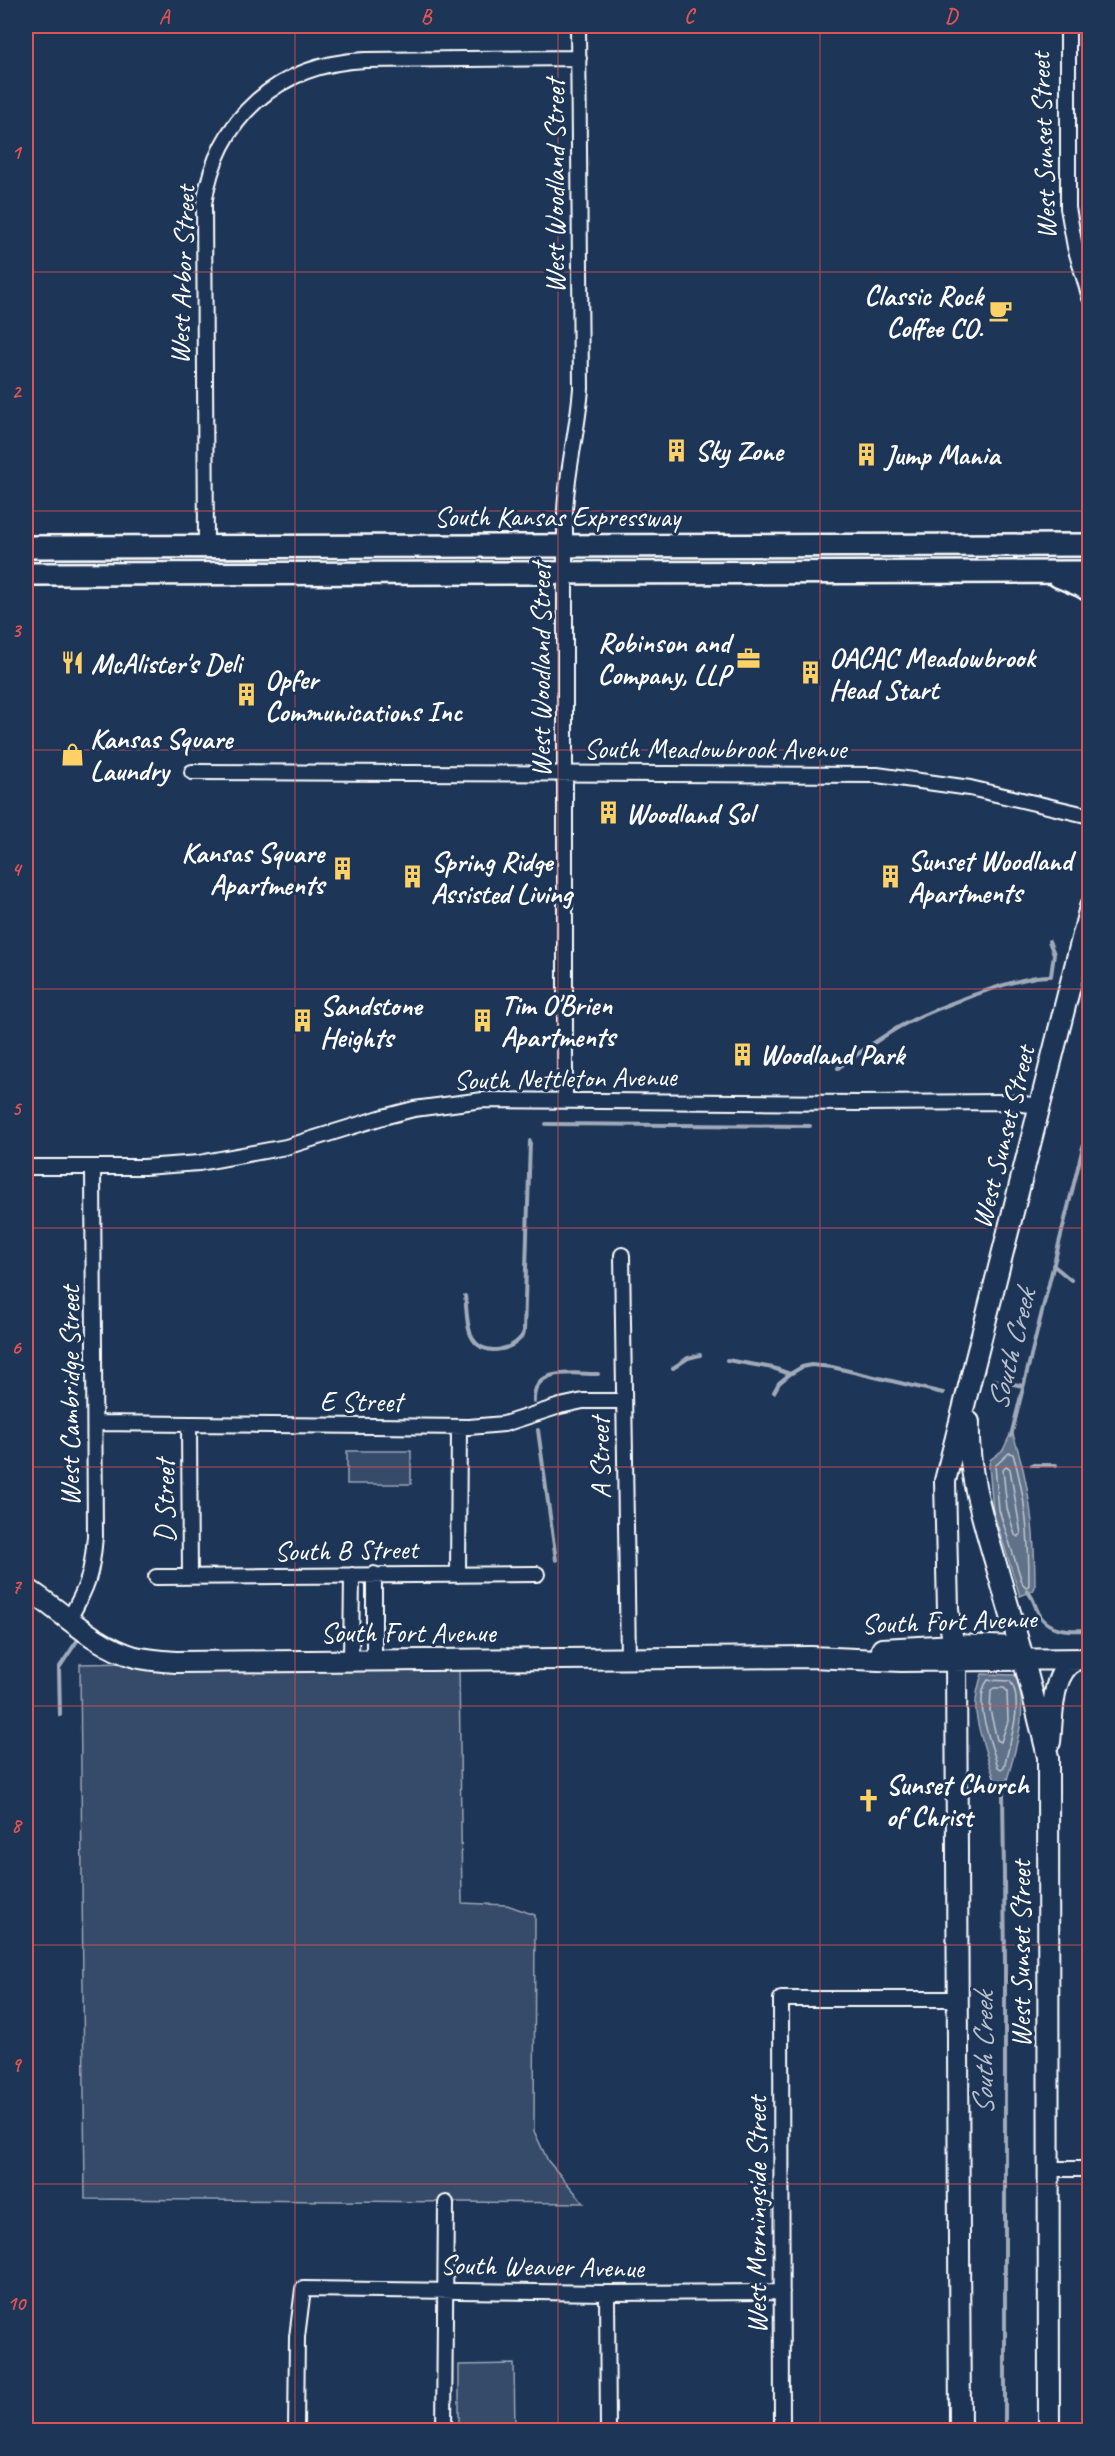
<svg xmlns="http://www.w3.org/2000/svg" width="1115" height="2456" font-family="Caveat,sans-serif">
<style>
.green{fill:#364b69;stroke:#9aa5b4;stroke-width:1.5}
.water{fill:#617289;stroke:#a0aab8;stroke-width:1.5}
.lines{fill:none;stroke-linecap:round;stroke-linejoin:round}
.shore{stroke:#c0c7d0;stroke-width:1.5}
.stream{stroke:#a0aab8;stroke-width:4}
.street-casing{stroke:#fff;stroke-width:18}
.secondary-casing{stroke:#fff;stroke-width:24}
.primary-casing{stroke:#fff;stroke-width:26}
.street{stroke:#1d3557;stroke-width:14}
.secondary{stroke:#1d3557;stroke-width:20}
.primary{stroke:#1d3557;stroke-width:21}
.grid{fill:none;stroke:#de5353;stroke-width:1.5;stroke-opacity:0.55}
.labels{text-anchor:middle;dominant-baseline:central;stroke-width:6;stroke-linejoin:round;paint-order:stroke}
.street-label{font-size:28px;fill:#fff;stroke:#1d3557}
.poi-label{font-size:28px;font-weight:bold;fill:#fff;stroke:#1d3557;text-anchor:start}
.water-label{font-size:30px;font-style:italic;fill:#b8c0ca;stroke:#1d3557}
.neatline{fill:none;stroke:#de5353;stroke-width:2}
.grid-label{font-size:20px;text-anchor:middle;font-weight:bold;fill:#de5353}
</style>
<rect width="100%" height="100%" fill="#1d3557"/>
<filter id="ink" filterUnits="userSpaceOnUse"><feTurbulence type="fractalNoise" baseFrequency=".0167" numOctaves="2"/><feDisplacementMap in="SourceGraphic" scale="12" xChannelSelector="R" yChannelSelector="G"/><feConvolveMatrix kernelMatrix="1 2 1 2 8 2 1 2 1" color-interpolation-filters="sRGB"/></filter>
<g filter="url(#ink)">
<path class="green" d="M 347,1451 L 411,1451 L 411,1484 L 347,1484 Z
M 130,1663 L 459,1667 L 462,1903 L 507,1905 L 535,1915 L 534,2131 L 548,2161 L 584,2203 L 85,2199 L 80,1664 Z
M 514,2364 L 515,2430 L 459,2430 L 459,2365 Z"/>
<path class="water" d="M 1012,1431 C 1030,1483 1035,1533 1035,1587 L 1033,1591 L 1020,1596 L 993,1511 L 989,1466 L 990,1460 L 1003,1450 Z
M 982,1674 L 1015,1675 C 1032,1713 1012,1757 1003,1795 C 993,1781 978,1730 976,1712 C 975,1700 978,1686 982,1674 Z"/>
<g class="lines">
<path class="shore" d="M 1009,1453 L 1013,1454 C 1026,1497 1029,1540 1029,1585 L 1026,1588 L 1023,1585 L 999,1510 L 995,1466 Z
M 1007,1466 L 1010,1469 L 1021,1534 L 1018,1537 L 1015,1535 L 1007,1508 L 1003,1470 Z
M 988,1680 L 1010,1681 C 1025,1700 1009,1745 1004,1767 L 1001,1769 L 998,1767 C 992,1745 972,1700 988,1680 Z
M 994,1688 L 1004,1688 L 1007,1691 L 1008,1721 L 1001,1742 L 997,1740 L 990,1710 L 991,1690 Z"/>
<path class="stream" d="M 838,1068 C 858,1054 878,1039 899,1027 C 928,1011 1021,974 1051,976 L 1054,954 L 1049,941
M 546,1124 L 810,1126
M 1053,1265 L 1071,1280
M 1086,1281 L 1090,1281
M 465,1296 C 467,1309 466,1328 473,1339 C 484,1358 517,1350 524,1332 L 530,1141
M 727,1360 L 773,1368 L 790,1374 L 802,1367 L 811,1365 L 832,1367 L 943,1393
M 673,1368 L 688,1358 L 700,1355
M 994,1380 L 1023,1386
M 774,1392 L 779,1383 L 790,1374
M 534,1401 C 533,1366 574,1374 598,1374
M 538,1430 L 556,1560
M 1011,1436 L 1090,1119
M 1032,1465 L 1056,1465
M 1027,1591 C 1034,1598 1034,1604 1038,1612 C 1047,1632 1071,1631 1090,1630
M 60,1715 L 59,1668 L 79,1638
M 1003,1792 L 1005,1963 L 1005,2430"/>
<defs>
<path id="street" d="M 1068,26 L 1068,208 L 1075,247 L 1090,298
M 206,545 L 204,204 C 217,117 278,64 365,60 L 579,58
M 192,772 L 877,775 L 970,788 L 1090,816
M 565,1100 L 565,511 C 567,469 578,430 581,388 L 578,26
M 26,1167 L 144,1167 L 199,1163 L 286,1147 L 383,1117 L 414,1109 L 483,1100 L 858,1103 L 1006,1102 L 1040,1106
M 622,1255 L 628,1659
M 95,1423 L 469,1427 L 504,1424 L 560,1406 L 583,1401 L 624,1401
M 189,1425 L 190,1577
M 458,1575 L 459,1427
M 156,1577 L 537,1574
M 69,1619 C 88,1586 92,1574 95,1536 L 93,1167
M 351,1661 L 352,1575
M 374,1661 L 374,1574
M 1049,2169 L 1090,2169
M 607,2293 L 608,2430
M 296,2430 L 297,2337 L 303,2289 L 607,2293 L 782,2292
M 444,2430 L 446,2203
M 782,2430 L 781,1999 L 959,1999"/>
<path id="secondary" d="M 969,1422 C 967,1475 985,1525 999,1575 C 1017,1635 1034,1696 1048,1757 L 1049,2430
M 26,1588 C 62,1611 93,1645 135,1657 C 148,1660 162,1661 176,1662 L 811,1657 L 901,1661 L 1090,1659
M 882,1649 L 955,1645 L 1020,1647
M 1050,1742 C 1053,1717 1050,1672 1076,1660
M 960,2430 L 956,1660 L 948,1610 L 945,1481 L 1090,907"/>
<path id="primary" d="M 26,547 L 1090,545
M 26,574 L 1090,572
M 1058,576 L 1082,586 L 1090,591"/>
</defs>
<use href="#street" class="street-casing"/>
<use href="#secondary" class="secondary-casing"/>
<use href="#primary" class="primary-casing"/>
<use href="#street" class="street"/>
<use href="#secondary" class="secondary"/>
<use href="#primary" class="primary"/>
</g>
</g>
<path class="grid" d="M 295,26 L 295,2430M 558,26 L 558,2430M 820,26 L 820,2430M 26,272 L 1090,272M 26,511 L 1090,511M 26,750 L 1090,750M 26,989 L 1090,989M 26,1228 L 1090,1228M 26,1467 L 1090,1467M 26,1706 L 1090,1706M 26,1945 L 1090,1945M 26,2184 L 1090,2184"/>
<defs>
<symbol id="cafe-bare" viewBox="-9 -9 18 18"><path d="M-5.5-4.5H6V0H3Q3 3.5 0 3.5H-2.5Q-5.5 3.5-5.5 0ZM3-3.2v2h1.7v-2ZM-6 4.5H4V6H-6Z" fill="#ffd166" stroke="#1d3557" stroke-width="2.5" paint-order="stroke"/></symbol>
<symbol id="building-bare" viewBox="-9 -9 18 18"><path d="M-4-6H4V6H1V3H-1V6H-4ZM-2.5-4.3h1.7v1.8h-1.7ZM.8-4.3h1.7v1.8H.8ZM-2.5-1h1.7V.8h-1.7ZM.8-1h1.7V.8H.8Z" fill="#ffd166" stroke="#1d3557" stroke-width="2.5" paint-order="stroke"/></symbol>
<symbol id="office-bare" viewBox="-9 -9 18 18"><path d="M-6-3h4V-5.5h4V-3h4V5H-6ZM-1-4.5V-3h2v-1.5ZM-6 0V1H6V0Z" fill="#ffd166" stroke="#1d3557" stroke-width="2.5" paint-order="stroke"/></symbol>
<symbol id="restaurant-bare" viewBox="-9 -9 18 18"><path d="M-5-6h1v4h1v-4h1v4h1v-4h1v5L-1.5 .5V6h-2V.5L-5-1ZM5-6V6H3V1.5H1.5Q1.5-4 5-6Z" fill="#ffd166" stroke="#1d3557" stroke-width="2.5" paint-order="stroke"/></symbol>
<symbol id="shop-bare" viewBox="-9 -9 18 18"><path d="M-5-2.5h2.3a2.7 3.5 0 0 1 5.4 0H5L5.5 6h-11ZM-1.5-2.5h3a1.5 2.3 0 0 0-3 0Z" fill="#ffd166" stroke="#1d3557" stroke-width="2.5" paint-order="stroke"/></symbol>
<symbol id="church-bare" viewBox="-9 -9 18 18"><path d="M-1.2-6h2.4v3.5h3.3v2.4h-3.3V6h-2.4V-.1h-3.3v-2.4h3.3Z" fill="#ffd166" stroke="#1d3557" stroke-width="2.5" paint-order="stroke"/></symbol>
</defs>
<g fill-rule="evenodd">
<use href="#cafe-bare" x="984" y="294" width="33" height="33"/>
<use href="#building-bare" x="660" y="434" width="33" height="33"/>
<use href="#building-bare" x="850" y="438" width="33" height="33"/>
<use href="#office-bare" x="732" y="642" width="33" height="33"/>
<use href="#restaurant-bare" x="56" y="646" width="33" height="33"/>
<use href="#building-bare" x="794" y="656" width="33" height="33"/>
<use href="#building-bare" x="230" y="678" width="33" height="33"/>
<use href="#shop-bare" x="56" y="738" width="33" height="33"/>
<use href="#building-bare" x="592" y="796" width="33" height="33"/>
<use href="#building-bare" x="326" y="852" width="33" height="33"/>
<use href="#building-bare" x="874" y="860" width="33" height="33"/>
<use href="#building-bare" x="396" y="860" width="33" height="33"/>
<use href="#building-bare" x="466" y="1004" width="33" height="33"/>
<use href="#building-bare" x="286" y="1004" width="33" height="33"/>
<use href="#building-bare" x="726" y="1038" width="33" height="33"/>
<use href="#church-bare" x="852" y="1784" width="33" height="33"/>
</g>
<g class="labels">
<g class="street-label">
<text transform="translate(1043 146) rotate(-92)">West Sunset Street</text>
<text transform="translate(554 186) rotate(-90)">West Woodland Street</text>
<text transform="translate(182 275) rotate(-88)">West Arbor Street</text>
<text x="557" y="516">South Kansas Expressway</text>
<text transform="translate(540 670) rotate(-90)">West Woodland Street</text>
<text x="715" y="748">South Meadowbrook Avenue</text>
<text transform="translate(565 1078) rotate(-1)">South Nettleton Avenue</text>
<text transform="translate(1003 1137) rotate(-76)">West Sunset Street</text>
<text transform="translate(69 1396) rotate(-90)">West Cambridge Street</text>
<text x="361" y="1401">E Street</text>
<text transform="translate(600 1458) rotate(-91)">A Street</text>
<text transform="translate(164 1501) rotate(-90)">D Street</text>
<text transform="translate(346 1550) rotate(-1)">South B Street</text>
<text transform="translate(949 1621) rotate(-2)">South Fort Avenue</text>
<text x="408" y="1632">South Fort Avenue</text>
<text transform="translate(1020 1954) rotate(-90)">West Sunset Street</text>
<text transform="translate(756 2215) rotate(-90)">West Morningside Street</text>
<text transform="translate(542 2266) rotate(1)">South Weaver Avenue</text>
</g>
<g class="poi-label">
<text x="983" y="295" text-anchor="end">Classic Rock<tspan x="983" dy="32">Coffee CO.</tspan></text>
<text x="695" y="450">Sky Zone</text>
<text x="885" y="454">Jump Mania</text>
<text x="730" y="642" text-anchor="end">Robinson and<tspan x="730" dy="32">Company, LLP</tspan></text>
<text x="829" y="657">OACAC Meadowbrook<tspan x="829" dy="32">Head Start</tspan></text>
<text x="91" y="663">McAlister's Deli</text>
<text x="265" y="679">Opfer<tspan x="265" dy="32">Communications Inc</tspan></text>
<text x="90" y="738">Kansas Square<tspan x="90" dy="32">Laundry</tspan></text>
<text x="626" y="813">Woodland Sol</text>
<text x="324" y="852" text-anchor="end">Kansas Square<tspan x="324" dy="32">Apartments</tspan></text>
<text x="908" y="860">Sunset Woodland<tspan x="908" dy="32">Apartments</tspan></text>
<text x="431" y="861">Spring Ridge<tspan x="431" dy="32">Assisted Living</tspan></text>
<text x="501" y="1004">Tim O'Brien<tspan x="501" dy="32">Apartments</tspan></text>
<text x="320" y="1005">Sandstone<tspan x="320" dy="32">Heights</tspan></text>
<text x="760" y="1054">Woodland Park</text>
<text x="886" y="1784">Sunset Church<tspan x="886" dy="32">of Christ</tspan></text>
</g>
<g class="water-label">
<text transform="translate(1011 1350) rotate(-76)">South Creek</text>
<text transform="translate(983 2054) rotate(-90)">South Creek</text>
</g>
</g>
<rect width="1115" height="2456" fill="none" stroke="#1d3557" stroke-width="66"/>
<rect x="33" y="33" width="1049" height="2390" class="neatline"/>
<g class="grid-label">
<text x="164" y="23">A</text>
<text x="426" y="23">B</text>
<text x="689" y="23">C</text>
<text x="951" y="23">D</text>
<text x="16" y="159">1</text>
<text x="16" y="398">2</text>
<text x="16" y="637">3</text>
<text x="16" y="876">4</text>
<text x="16" y="1115">5</text>
<text x="16" y="1354">6</text>
<text x="16" y="1593">7</text>
<text x="16" y="1832">8</text>
<text x="16" y="2071">9</text>
<text x="16" y="2310">10</text>
</g>
</svg>
